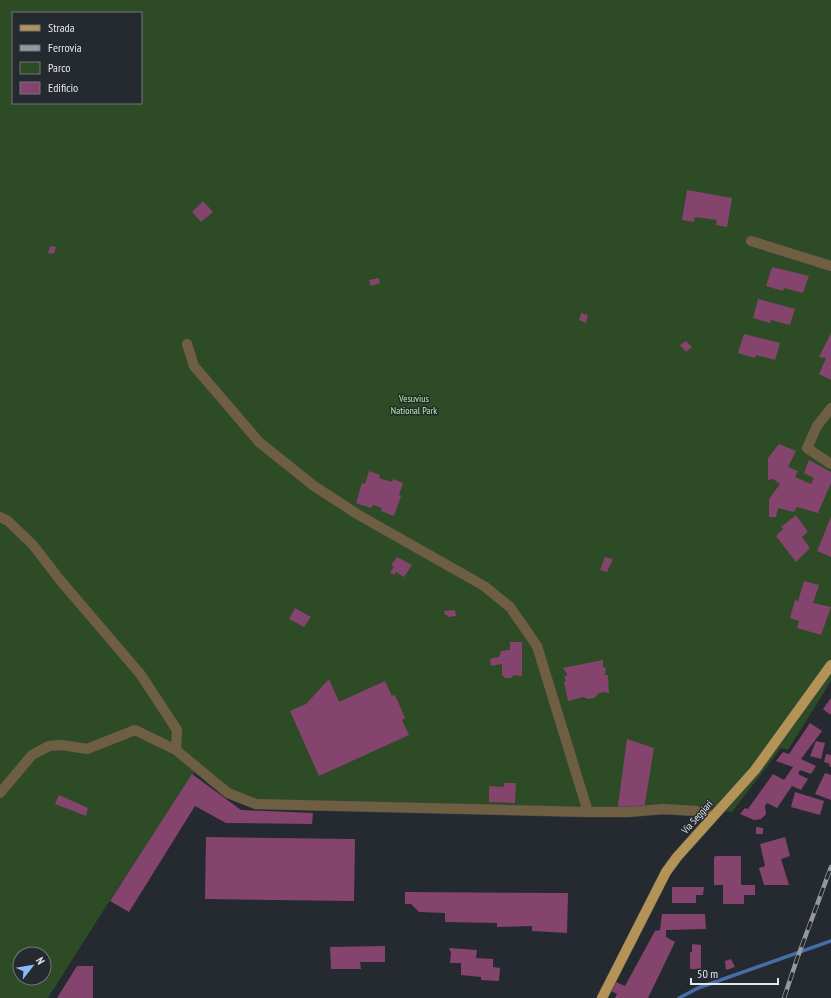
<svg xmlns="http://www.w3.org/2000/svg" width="831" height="998" font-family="'PT Sans Narrow',sans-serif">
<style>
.green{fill:#2d4b25;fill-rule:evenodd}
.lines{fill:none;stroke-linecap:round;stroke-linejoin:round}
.stream{stroke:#466da9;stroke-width:3.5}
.building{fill:#85446e}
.minor-casing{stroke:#40454a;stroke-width:11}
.major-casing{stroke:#40454a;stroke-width:11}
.minor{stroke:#6f5f42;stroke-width:10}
.major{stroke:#b39356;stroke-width:10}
.rail-casing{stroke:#95999e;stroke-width:4.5}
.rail{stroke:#252a30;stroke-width:3;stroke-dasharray:9;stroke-linecap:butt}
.labels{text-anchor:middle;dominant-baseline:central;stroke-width:3;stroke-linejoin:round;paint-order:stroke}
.park-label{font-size:10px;fill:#b0f49d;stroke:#252a30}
.street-label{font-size:10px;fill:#e5e8ec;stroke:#252a30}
</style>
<rect width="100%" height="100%" fill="#252a30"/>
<path class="green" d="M 0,0 L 831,0 L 831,681 L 788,750 L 781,748 L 732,812 L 680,807 L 584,811 L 241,803 L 197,768 L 112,897 L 48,998 L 0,998 ZM 13,13 L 141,13 L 141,103 L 13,103 ZM 20,954 L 44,954 L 44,978 L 20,978 Z"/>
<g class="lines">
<path class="stream" d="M 679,998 L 698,988 L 831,941"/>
</g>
<path class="building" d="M 687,190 L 732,198 L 727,227 L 716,225 L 717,220 L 695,217 L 694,222 L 682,220 Z
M 203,201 L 213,212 L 201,222 L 192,212 Z
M 50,246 L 56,247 L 54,254 L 48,253 Z
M 772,267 L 809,276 L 803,293 L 784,288 L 783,291 L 766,286 Z
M 379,278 L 380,283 L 371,286 L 369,280 Z
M 758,299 L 795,309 L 790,325 L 771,320 L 770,323 L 753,318 Z
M 581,313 L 588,315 L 586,323 L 579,320 Z
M 831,333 L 831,380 L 819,374 L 826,358 L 819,357 Z
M 744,334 L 780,343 L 775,360 L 756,355 L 755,358 L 738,353 Z
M 686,341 L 692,347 L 686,352 L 680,345 Z
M 779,444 L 796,451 L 788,467 L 798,471 L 795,477 L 811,484 L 814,478 L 804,473 L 809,460 L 831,472 L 831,483 L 818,513 L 797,507 L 794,512 L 778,508 L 776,517 L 769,517 L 769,499 L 780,484 L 773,479 L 768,480 L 768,458 Z
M 369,471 L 380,475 L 379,478 L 392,482 L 393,479 L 403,483 L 399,495 L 401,496 L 394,516 L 381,511 L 382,508 L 373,505 L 371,508 L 356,503 L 362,483 L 365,484 Z
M 796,515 L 808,532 L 802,537 L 810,548 L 796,562 L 776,536 L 783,529 L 781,527 Z
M 831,517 L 831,557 L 817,551 Z
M 397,557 L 412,565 L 404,577 L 396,572 L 394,575 L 390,572 L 394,567 L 391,565 Z
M 605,557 L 613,559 L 607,572 L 600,570 Z
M 804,581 L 819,585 L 813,603 L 831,607 L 821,635 L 797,628 L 799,621 L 790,618 L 795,600 L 798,601 Z
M 295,608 L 311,617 L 304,627 L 289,619 Z
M 455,610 L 456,616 L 448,617 L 447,615 L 445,615 L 444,611 Z
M 510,642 L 522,642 L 522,676 L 514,675 L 511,678 L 505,678 L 502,675 L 502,664 L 491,666 L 490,659 L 499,657 L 501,651 L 510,650 Z
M 603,660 L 603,668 L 606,667 L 605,675 L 608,675 L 609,694 L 606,692 L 599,693 L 594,698 L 588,699 L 583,697 L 568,701 L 564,682 L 566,681 L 563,674 L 566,677 L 567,674 L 563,668 Z
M 329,679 L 339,702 L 385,681 L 392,696 L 395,695 L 405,718 L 402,720 L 409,735 L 319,776 L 290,711 L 306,704 Z
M 831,698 L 831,714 L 829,714 L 823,709 Z
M 810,723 L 822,731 L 801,759 L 816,766 L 811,774 L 800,770 L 798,774 L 808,779 L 801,790 L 792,786 L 777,808 L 767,803 L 765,806 L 766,814 L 761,819 L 754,820 L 740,814 L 745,808 L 748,809 L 773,774 L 784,780 L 793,767 L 776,761 L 783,752 L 789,754 Z
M 627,739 L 654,748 L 644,809 L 617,813 Z
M 816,741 L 825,743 L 821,759 L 810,756 Z
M 826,754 L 831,755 L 831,767 L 829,766 L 830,764 L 824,762 Z
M 825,773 L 831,775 L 831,800 L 815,794 Z
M 192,774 L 241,810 L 313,813 L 312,824 L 226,823 L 195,806 L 129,912 L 110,901 Z
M 504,783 L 516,783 L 515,803 L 489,802 L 489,786 L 504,787 Z
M 795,792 L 824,801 L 820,815 L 791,807 Z
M 59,795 L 88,808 L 86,816 L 55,804 Z
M 756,827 L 763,828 L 763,834 L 756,834 Z
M 206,837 L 355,839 L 354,901 L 205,899 Z
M 785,837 L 790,856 L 781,859 L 789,885 L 764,885 L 759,868 L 765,866 L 760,844 Z
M 716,856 L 741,856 L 741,885 L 755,885 L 755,895 L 744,895 L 744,904 L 723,904 L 723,885 L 714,885 L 714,857 Z
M 672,887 L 704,887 L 703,895 L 696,895 L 696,903 L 672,903 Z
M 405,892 L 568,893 L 567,933 L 532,931 L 532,926 L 497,927 L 497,923 L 445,922 L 445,913 L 419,912 L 411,904 L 405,904 Z
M 662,914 L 705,914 L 706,929 L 666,930 L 666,937 L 675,942 L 648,998 L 615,998 L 617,994 L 611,991 L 616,982 L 625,986 L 655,931 L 660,930 Z
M 692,944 L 701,945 L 701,969 L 690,969 L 690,952 L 692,952 Z
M 385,946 L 385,962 L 360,962 L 361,969 L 331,969 L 330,947 Z
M 449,948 L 477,950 L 476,958 L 493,959 L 493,967 L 500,968 L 499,981 L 481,980 L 481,977 L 461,975 L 461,963 L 450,963 L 451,953 Z
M 731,959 L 735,967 L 726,970 L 725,961 Z
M 77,966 L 93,966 L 93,998 L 57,998 Z"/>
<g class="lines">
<defs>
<path id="minor" d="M 751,241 L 831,266
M 187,344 L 194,366 L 259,442 L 314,486 L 357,514 L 484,586 L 510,607 L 537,646 L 588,812
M 831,408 L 817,426 L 807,448 L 831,464
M 0,517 L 8,521 L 33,545 L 60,580 L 141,675 L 177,730 L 176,750
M 0,793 L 32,755 L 49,746 L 62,745 L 87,749 L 135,730 L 176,750 L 228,793 L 256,804 L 588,812 L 628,812 L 663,809 L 697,811 L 713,816"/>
<path id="major" d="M 602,998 L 666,872 L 677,857 L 755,770 L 831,665"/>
</defs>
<use href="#minor" class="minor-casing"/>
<use href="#major" class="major-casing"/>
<use href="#minor" class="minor"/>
<use href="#major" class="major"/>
<defs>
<path id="rail" d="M 784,998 L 797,959 L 831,867"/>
</defs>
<use href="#rail" class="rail-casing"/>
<use href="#rail" class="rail"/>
</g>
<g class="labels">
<g class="park-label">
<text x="414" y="398">Vesuvius<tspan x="414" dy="12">National Park</tspan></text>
</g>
<g class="street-label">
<text transform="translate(697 817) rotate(-48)">Via Seggiari</text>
</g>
</g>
<rect x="12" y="12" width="130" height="92" fill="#252a30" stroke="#72767b"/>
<rect x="20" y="25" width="20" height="6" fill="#b39356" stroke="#72767b"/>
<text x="48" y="32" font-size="12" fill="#e5e8ec">Strada</text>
<rect x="20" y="45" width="20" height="6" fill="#95999e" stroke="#72767b"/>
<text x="48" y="52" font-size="12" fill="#e5e8ec">Ferrovia</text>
<rect x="20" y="62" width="20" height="12" fill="#2d4b25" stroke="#72767b"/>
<text x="48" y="72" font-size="12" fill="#e5e8ec">Parco</text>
<rect x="20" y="82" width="20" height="12" fill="#85446e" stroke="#72767b"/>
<text x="48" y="92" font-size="12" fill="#e5e8ec">Edificio</text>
<g transform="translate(32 966) rotate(59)"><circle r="19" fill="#252a30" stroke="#72767b"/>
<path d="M0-3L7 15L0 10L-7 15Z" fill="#89bafc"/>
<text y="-6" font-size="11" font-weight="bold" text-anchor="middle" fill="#e5e8ec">N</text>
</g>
<path d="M691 978v6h87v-6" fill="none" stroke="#e5e8ec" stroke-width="2"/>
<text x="697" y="978" font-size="12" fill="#e5e8ec" stroke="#252a30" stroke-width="3" paint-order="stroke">50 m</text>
</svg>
